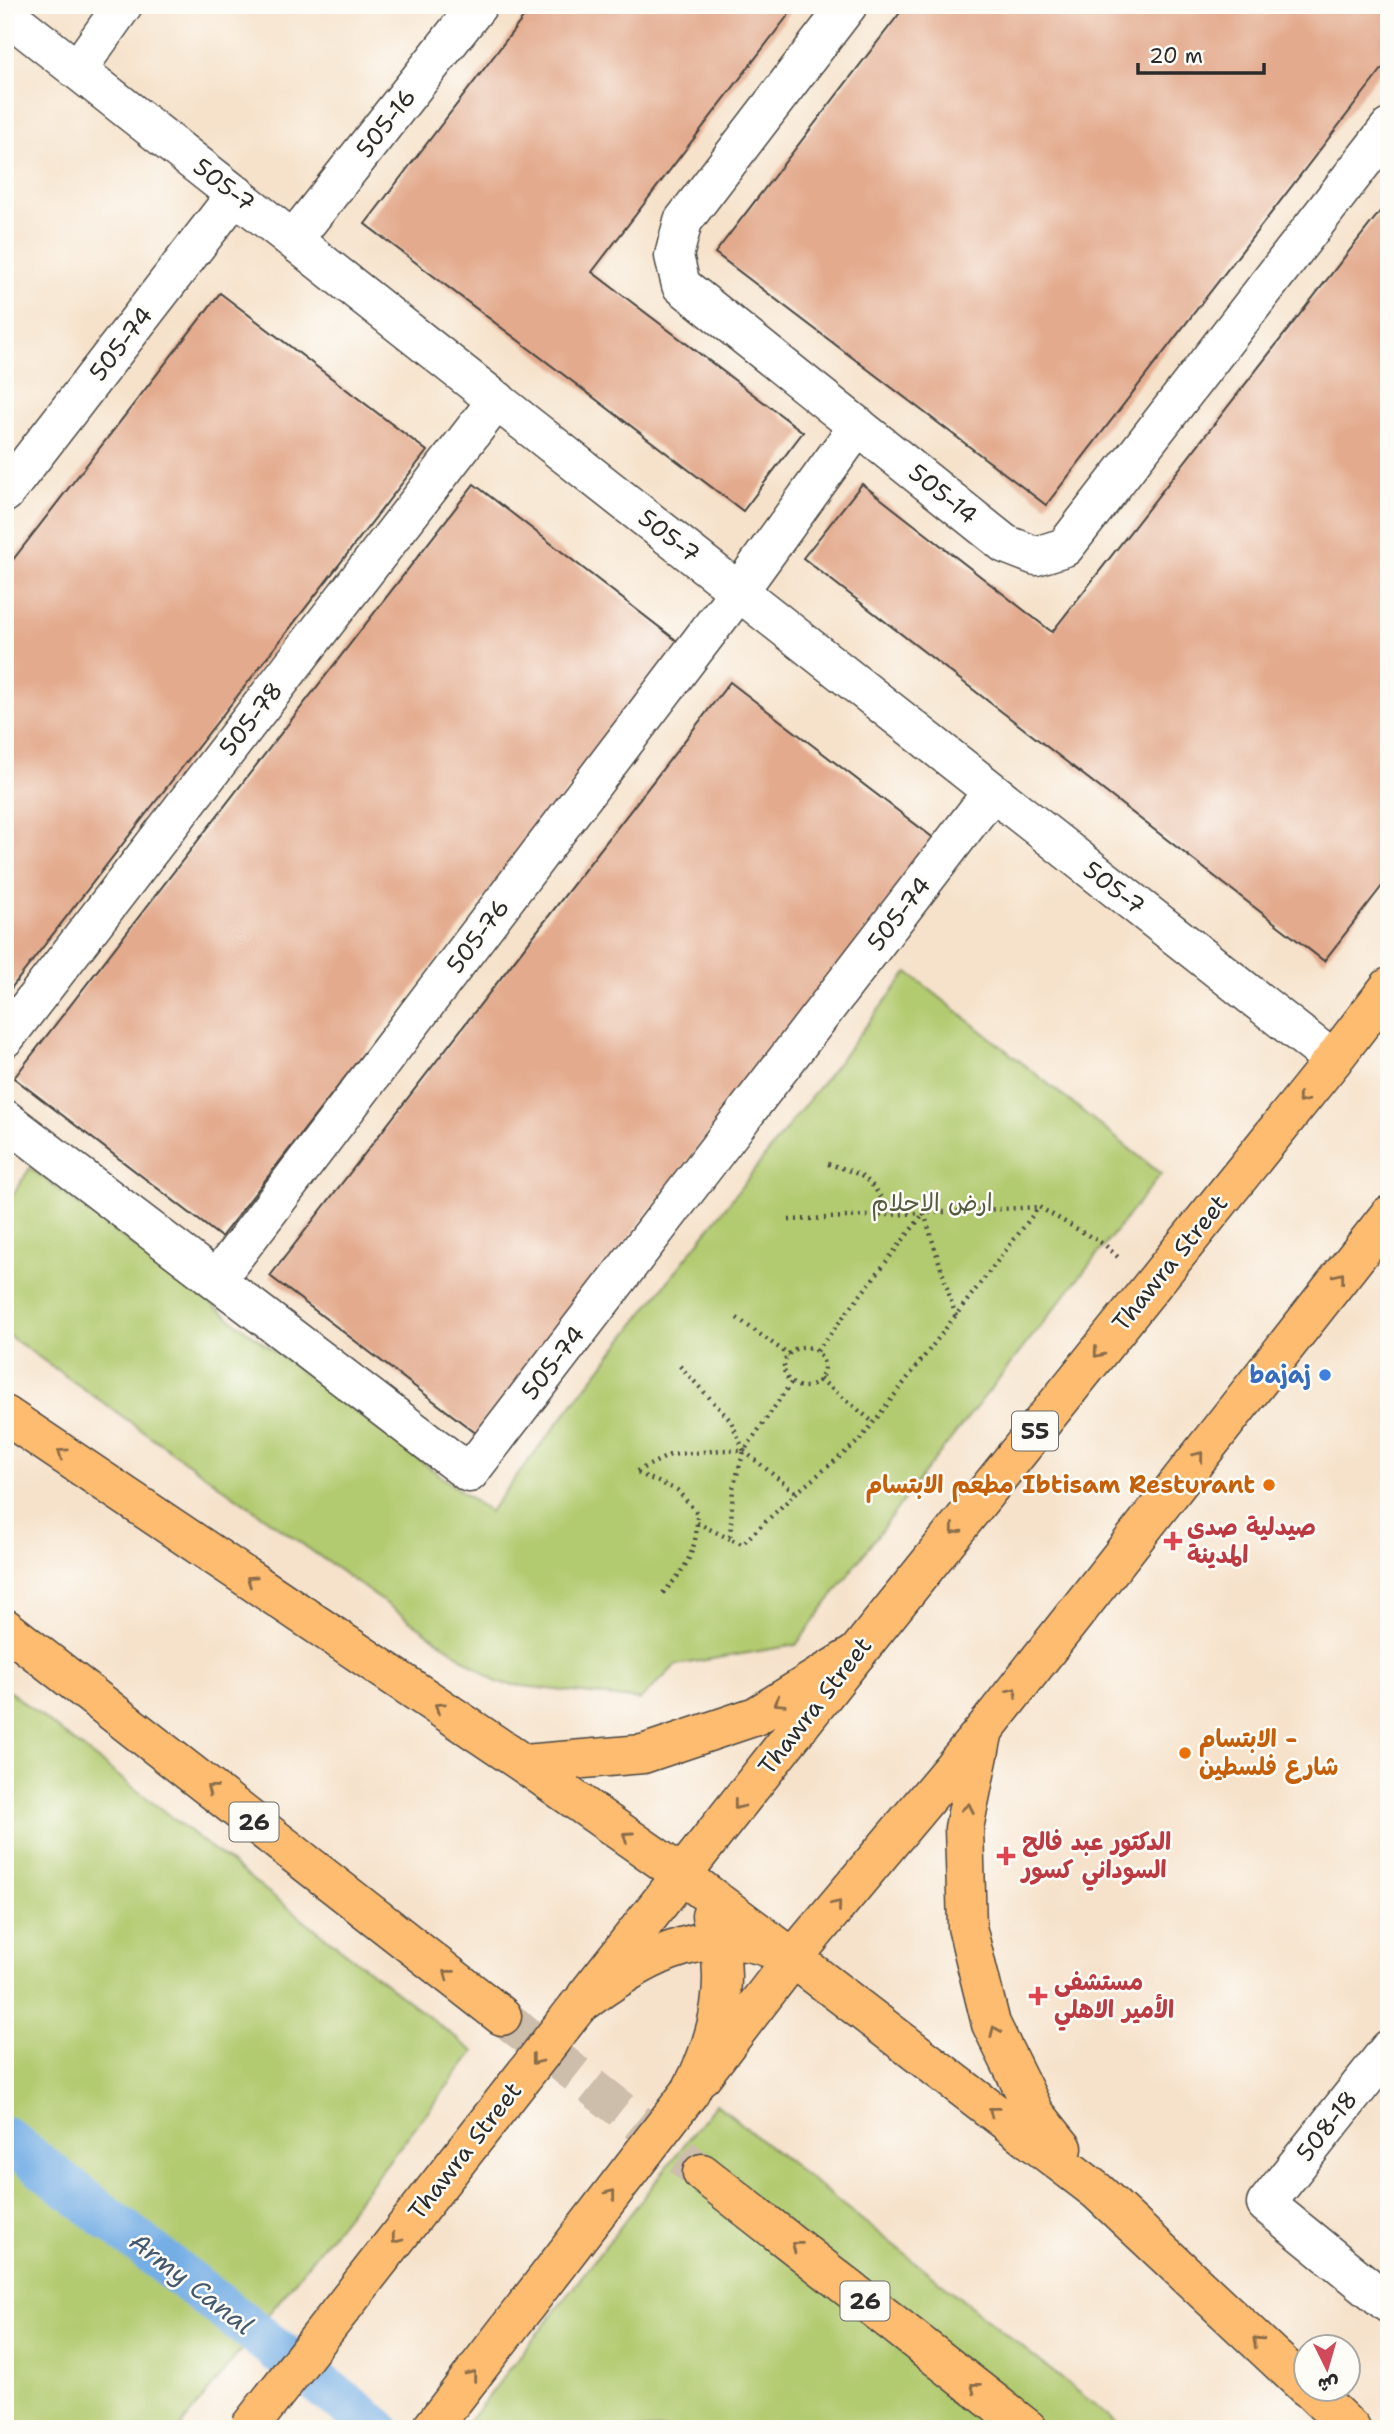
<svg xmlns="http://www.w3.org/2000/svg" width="1394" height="2434" font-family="'Shantell Sans','Playpen Sans Arabic',sans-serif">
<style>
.green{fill:#b2ca6f;stroke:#6e7a4d;stroke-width:2}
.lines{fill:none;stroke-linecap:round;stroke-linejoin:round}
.canal{stroke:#75aee5;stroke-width:44}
.building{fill:#e3aa8d}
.highway-tunnel{stroke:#cdbdab;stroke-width:38;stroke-dasharray:38 19;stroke-linecap:butt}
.minor-casing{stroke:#494643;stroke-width:41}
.major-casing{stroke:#494643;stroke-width:41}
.highway-casing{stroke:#494643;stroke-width:41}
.path{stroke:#494643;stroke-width:4.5;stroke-dasharray:2 5;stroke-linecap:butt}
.minor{stroke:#fff;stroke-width:38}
.major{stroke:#fdbc70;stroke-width:38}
.highway{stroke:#fdbc70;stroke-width:38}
.major-bridge-casing{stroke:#494643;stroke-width:41;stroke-linecap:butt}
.major-bridge{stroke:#fdbc70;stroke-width:38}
.oneway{stroke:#8a6c4a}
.shop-dot{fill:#3f7fe0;stroke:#fdfcf7;stroke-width:2.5}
.food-dot{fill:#e8710a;stroke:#fdfcf7;stroke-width:2.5}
.health-dot{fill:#e0444e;stroke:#fdfcf7;stroke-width:2.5}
.labels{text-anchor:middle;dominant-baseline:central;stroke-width:5;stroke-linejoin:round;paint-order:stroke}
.shield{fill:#fdfcf7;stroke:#6a6a68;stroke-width:2}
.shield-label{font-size:23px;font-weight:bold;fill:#2b2b2b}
.street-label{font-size:24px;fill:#2b2b2b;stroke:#fdfcf7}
.park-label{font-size:24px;fill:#545b3f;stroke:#fdfcf7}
.shop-label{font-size:24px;font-weight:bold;fill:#366cbe;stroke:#fdfcf7;text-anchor:end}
.food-label{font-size:24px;font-weight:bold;fill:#c56008;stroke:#fdfcf7;text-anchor:end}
.health-label{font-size:24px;font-weight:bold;fill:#be3a42;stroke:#fdfcf7;text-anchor:start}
.water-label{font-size:26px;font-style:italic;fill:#45596c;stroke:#fdfcf7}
</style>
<rect width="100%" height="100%" fill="#fdfcf7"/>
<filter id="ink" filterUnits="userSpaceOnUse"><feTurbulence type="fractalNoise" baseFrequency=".0143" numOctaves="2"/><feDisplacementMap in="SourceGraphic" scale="14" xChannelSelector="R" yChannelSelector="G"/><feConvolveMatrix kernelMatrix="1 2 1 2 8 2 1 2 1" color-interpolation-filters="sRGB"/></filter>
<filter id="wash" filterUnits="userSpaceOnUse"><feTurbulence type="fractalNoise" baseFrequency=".00686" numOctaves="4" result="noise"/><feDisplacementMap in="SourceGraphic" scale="28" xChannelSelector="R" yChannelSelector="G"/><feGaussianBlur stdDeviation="1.57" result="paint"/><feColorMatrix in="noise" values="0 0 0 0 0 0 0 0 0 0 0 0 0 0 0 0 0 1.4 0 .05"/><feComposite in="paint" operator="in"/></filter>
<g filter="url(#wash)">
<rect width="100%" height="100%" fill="#f6e2cb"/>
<path class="green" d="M 908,972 L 1161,1174 L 920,1478 L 796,1645 L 676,1665 L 640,1700 L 498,1683 L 5,1333 L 5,1207 L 30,1168 L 489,1512 Z
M 5,1688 L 474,2052 L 179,2429 L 5,2429 Z
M 716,2104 L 1125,2429 L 463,2429 Z"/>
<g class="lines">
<path class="canal" d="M 5,2138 L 378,2429"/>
</g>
<g id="blocks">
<path class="building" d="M 533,5 L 796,5 L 592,272 L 803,432 L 743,511 L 365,224 Z
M 906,5 L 1389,5 L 1389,60 L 1046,505 L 715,253 Z
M 1389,200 L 1389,877 L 1324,961 L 803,558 L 862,484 L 1052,632 Z
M 220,293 L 427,451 L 5,996 L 5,570 Z
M 474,484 L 681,644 L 221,1237 L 14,1078 Z
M 730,682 L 936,840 L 477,1434 L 270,1276 Z"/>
</g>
</g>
<g filter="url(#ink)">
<use href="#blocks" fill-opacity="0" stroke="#494643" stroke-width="2"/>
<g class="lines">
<path class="highway-tunnel" d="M 502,2016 L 702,2173"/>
<defs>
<path id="minor" d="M 848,5 L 683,221 L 674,256 L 681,285 L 1005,544 L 1036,556 L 1065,547 L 1389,128
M 5,13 L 1333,1060
M 77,70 L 123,5
M 293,240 L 478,5
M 5,493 L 236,194
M 5,1038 L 497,400
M 5,1119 L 469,1473 L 992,792
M 216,1280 L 739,591 L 858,426
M 1389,2049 L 1266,2204 L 1389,2304"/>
<path id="major" d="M 586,1996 L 857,1653 L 1333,1060 L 1389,987
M 702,2076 L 793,1958 L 984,1730 L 1389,1215"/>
<path id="highway" d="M 5,1415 L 524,1764 L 682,1875 L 793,1958 L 1097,2191 L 1306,2387
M 5,1628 L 502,2016
M 984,1730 L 964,1828 L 967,1927 L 991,2024 L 1035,2113 L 1063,2148
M 524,1764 L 643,1754 L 756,1716 L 857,1653
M 578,2006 C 634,1964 701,1921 772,1949
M 690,2092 C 720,2037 733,1975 711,1916
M 702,2173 L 1028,2429
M 1308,2388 L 1351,2429"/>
</defs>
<use href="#minor" class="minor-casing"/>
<use href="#major" class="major-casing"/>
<use href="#highway" class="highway-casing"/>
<path class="path" d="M 828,1164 C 868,1175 870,1179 891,1214
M 789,1220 L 1039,1207
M 737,1318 L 789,1355
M784 1367a20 20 0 1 1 40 0a20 20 0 1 1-40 0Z
M 817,1351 L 924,1213 L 956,1317
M 820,1379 L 873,1422
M 791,1383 L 744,1451 L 733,1488 L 730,1539 L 742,1544 L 796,1493 L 860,1440 L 1039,1207 L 1105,1245 L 1121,1260
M 744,1451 L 796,1493
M 697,1523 L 730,1539
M 663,1593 C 687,1568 698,1549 697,1513 L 677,1490 L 635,1472 L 670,1455 L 722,1450 L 744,1451 L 731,1421 L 678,1364"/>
<use href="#minor" class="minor"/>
<use href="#major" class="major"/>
<use href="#highway" class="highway"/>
<defs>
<path id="major-bridge" d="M 248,2429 L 578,2006
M 431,2429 L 690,2092"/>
</defs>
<use href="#major-bridge" class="major-bridge-casing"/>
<use href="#major-bridge" class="major-bridge"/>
</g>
<defs><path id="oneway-chevron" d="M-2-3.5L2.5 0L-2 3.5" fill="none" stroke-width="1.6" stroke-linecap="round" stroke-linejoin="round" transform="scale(1.75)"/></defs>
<g class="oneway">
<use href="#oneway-chevron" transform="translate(1302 1099) rotate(129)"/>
<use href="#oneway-chevron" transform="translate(1340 1277) rotate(-52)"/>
<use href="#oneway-chevron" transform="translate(1098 1353) rotate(129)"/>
<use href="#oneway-chevron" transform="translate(62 1453) rotate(-146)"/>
<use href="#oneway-chevron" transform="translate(1199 1456) rotate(-52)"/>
<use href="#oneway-chevron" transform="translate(955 1530) rotate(129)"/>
<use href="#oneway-chevron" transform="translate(251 1580) rotate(-146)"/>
<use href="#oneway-chevron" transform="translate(1013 1692) rotate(-52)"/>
<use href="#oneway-chevron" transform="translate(779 1702) rotate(148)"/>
<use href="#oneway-chevron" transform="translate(439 1707) rotate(-146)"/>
<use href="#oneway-chevron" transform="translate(211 1789) rotate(-142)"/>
<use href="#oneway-chevron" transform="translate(738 1805) rotate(128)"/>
<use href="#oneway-chevron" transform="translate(968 1808) rotate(-79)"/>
<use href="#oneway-chevron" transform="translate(627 1836) rotate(-145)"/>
<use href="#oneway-chevron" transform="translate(837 1905) rotate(-50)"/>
<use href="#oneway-chevron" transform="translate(448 1974) rotate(-142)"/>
<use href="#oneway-chevron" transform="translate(995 2031) rotate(-114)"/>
<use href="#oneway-chevron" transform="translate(536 2060) rotate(128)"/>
<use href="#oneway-chevron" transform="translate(993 2111) rotate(-142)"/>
<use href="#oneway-chevron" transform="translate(611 2194) rotate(-52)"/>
<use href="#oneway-chevron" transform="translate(396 2239) rotate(128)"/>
<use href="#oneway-chevron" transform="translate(796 2246) rotate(-142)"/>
<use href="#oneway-chevron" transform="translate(1257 2341) rotate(-137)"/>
<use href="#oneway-chevron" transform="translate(472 2375) rotate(-52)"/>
<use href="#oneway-chevron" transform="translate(975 2387) rotate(-142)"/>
</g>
</g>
<circle class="shop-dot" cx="1325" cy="1375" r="7"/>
<g class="food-dot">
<circle cx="1269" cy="1485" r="7"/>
<circle cx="1185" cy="1753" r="7"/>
</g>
<g class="health-dot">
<path d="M1169.5 1530.5h7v7h7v7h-7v7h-7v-7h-7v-7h7z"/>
<path d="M1002.5 1845.5h7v7h7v7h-7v7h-7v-7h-7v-7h7z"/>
<path d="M1034.5 1985.5h7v7h7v7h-7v7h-7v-7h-7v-7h7z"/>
</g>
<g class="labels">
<g class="shield">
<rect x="1012" y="1411.5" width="46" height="39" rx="5"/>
<rect x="229.5" y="1802.5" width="49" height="39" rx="5"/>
<rect x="840.5" y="2281.5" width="49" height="39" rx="5"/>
</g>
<g class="shield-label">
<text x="1035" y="1431">55</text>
<text x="254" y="1822">26</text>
<text x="865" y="2301">26</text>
</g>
<g class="street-label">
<text transform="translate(386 123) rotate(-52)">505-16</text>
<text transform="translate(224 185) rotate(38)">505-7</text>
<text transform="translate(121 344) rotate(-52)">505-74</text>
<text transform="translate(943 494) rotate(39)">505-14</text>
<text transform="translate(669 536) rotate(38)">505-7</text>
<text transform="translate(251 719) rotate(-52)">505-78</text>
<text transform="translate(1114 888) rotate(38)">505-7</text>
<text transform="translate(899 914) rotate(-52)">505-74</text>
<text transform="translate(478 936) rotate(-53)">505-76</text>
<text transform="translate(1170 1263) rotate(-51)">Thawra Street</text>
<text transform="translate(553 1363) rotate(-52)">505-74</text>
<text transform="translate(815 1706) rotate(-52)">Thawra Street</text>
<text transform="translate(1327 2126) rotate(-52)">508-18</text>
<text transform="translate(465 2151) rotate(-52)">Thawra Street</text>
</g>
<g class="park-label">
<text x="932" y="1203">ارض الاحلام</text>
</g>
<g class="shop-label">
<text x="1311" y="1375">bajaj</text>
</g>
<g class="food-label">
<text x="1255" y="1485">مطعم الابتسام Ibtisam Resturant</text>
<text x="1199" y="1739" text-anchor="start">الابتسام -<tspan x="1199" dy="28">شارع فلسطين</tspan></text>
</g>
<g class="health-label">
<text x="1187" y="1527">صيدلية صدى<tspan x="1187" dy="28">المدينة</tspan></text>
<text x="1022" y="1842">الدكتور عبد فالح<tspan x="1022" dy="28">السوداني كسور</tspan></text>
<text x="1054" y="1982">مستشفى<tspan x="1054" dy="28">الأمير الاهلي</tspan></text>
</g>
<g class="water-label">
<text transform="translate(192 2283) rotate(38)">Army Canal</text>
</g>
</g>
<rect width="1394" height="2434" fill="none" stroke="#fdfcf7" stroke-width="28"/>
<g transform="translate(1327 2368) rotate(175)"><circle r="33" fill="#fdfcf7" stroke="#a9a8a5" stroke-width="2"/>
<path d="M0-5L12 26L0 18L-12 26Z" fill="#d1495b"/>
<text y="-10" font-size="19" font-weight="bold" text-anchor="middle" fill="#2b2b2b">ش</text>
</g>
<path d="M1138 63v10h126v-10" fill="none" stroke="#2b2b2b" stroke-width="3.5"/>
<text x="1149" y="63" font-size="21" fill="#2b2b2b" stroke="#fdfcf7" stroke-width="5" paint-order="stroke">20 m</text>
</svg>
